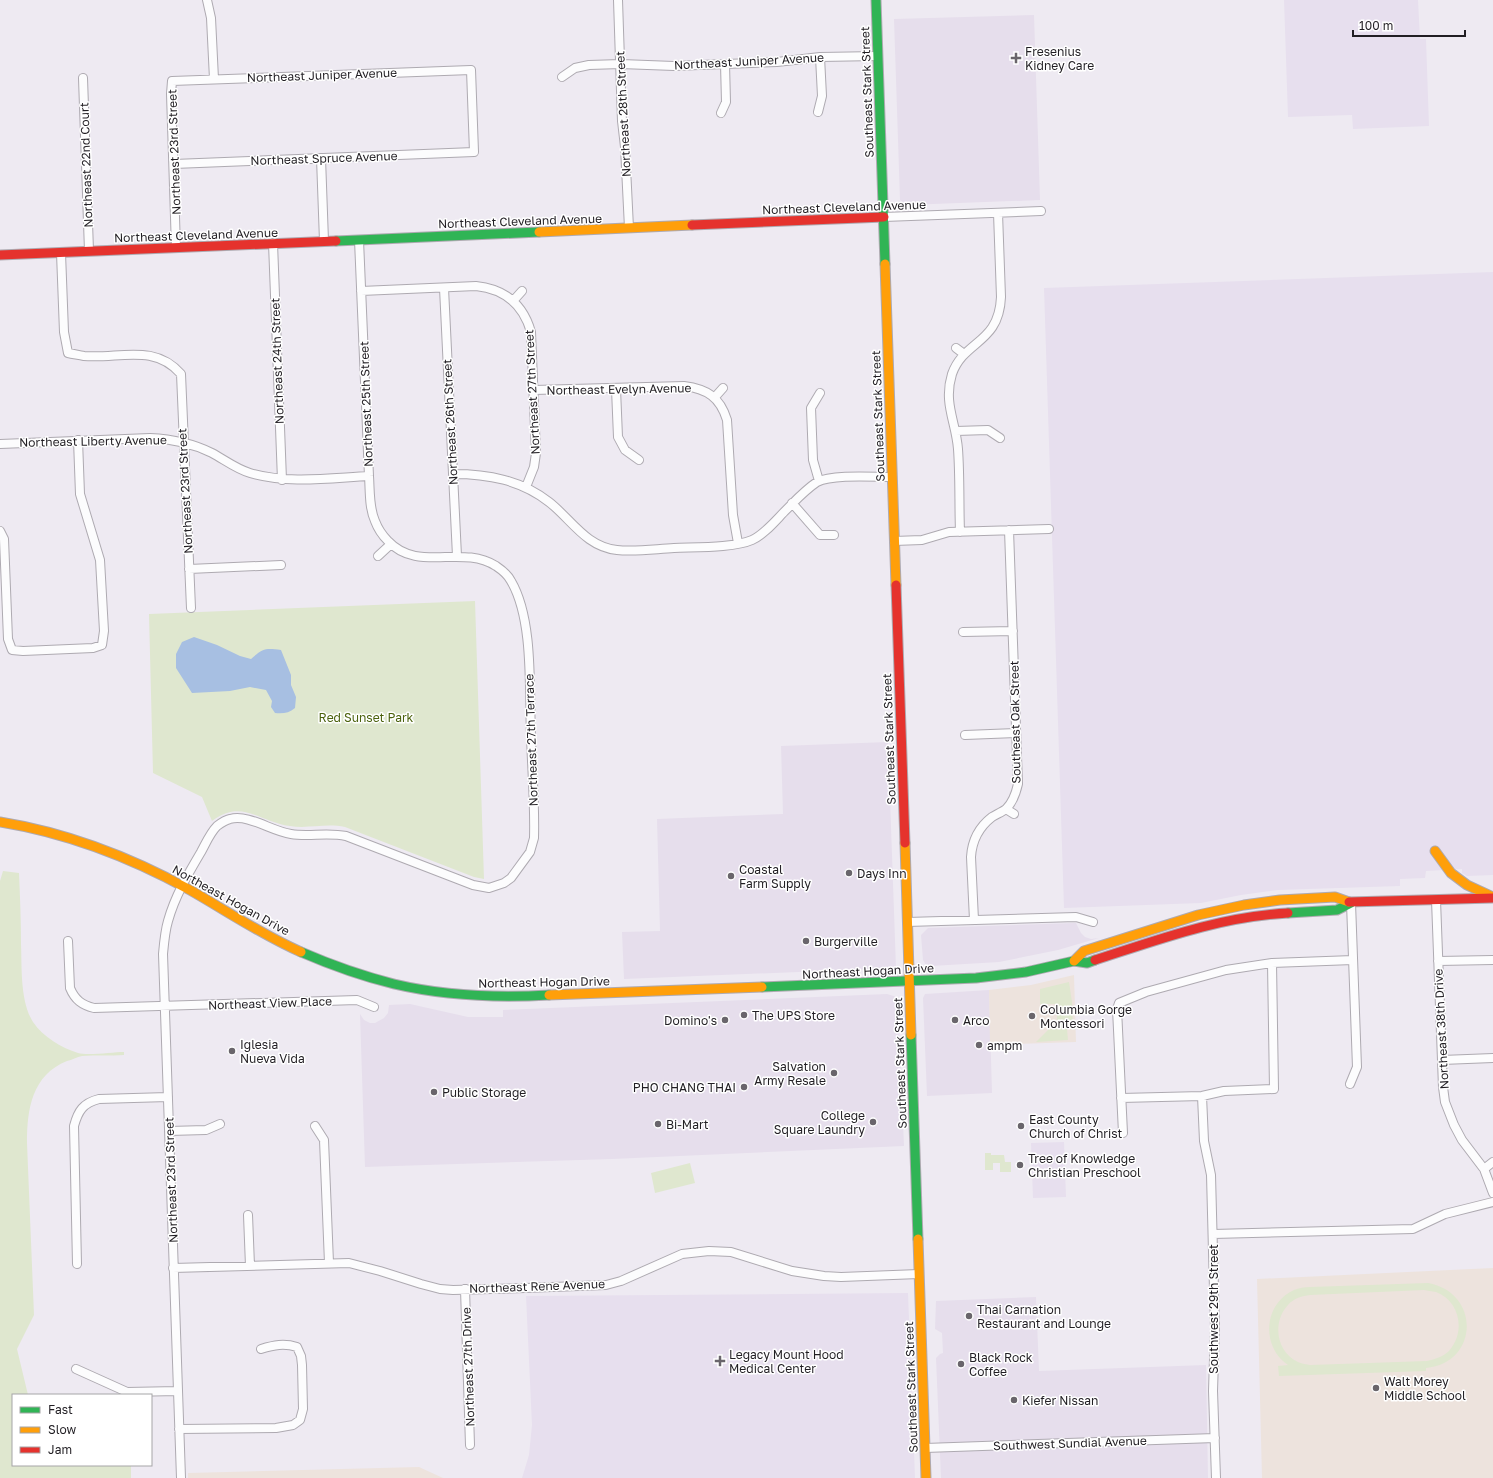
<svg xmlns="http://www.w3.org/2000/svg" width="1493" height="1478" font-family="'Golos Text',sans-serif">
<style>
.commercial{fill:#e6deec}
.built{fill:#e7dfee}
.education{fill:#ede3dd}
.green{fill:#dfe7cf;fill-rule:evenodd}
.water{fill:#a7bfe2}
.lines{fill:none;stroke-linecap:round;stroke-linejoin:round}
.street-casing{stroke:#aeaab1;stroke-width:10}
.fast-casing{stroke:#aeaab1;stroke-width:11}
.slow-casing{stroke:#aeaab1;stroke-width:11}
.jam-casing{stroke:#aeaab1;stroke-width:11}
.street{stroke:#fcfcfd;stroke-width:8}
.fast{stroke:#30b455;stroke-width:9}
.slow{stroke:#ff9f0a;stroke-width:9}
.jam{stroke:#e5322d;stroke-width:9}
.poi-dot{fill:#69656b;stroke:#fff;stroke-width:1.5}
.labels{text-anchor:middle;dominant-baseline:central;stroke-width:3;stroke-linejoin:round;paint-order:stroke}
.poi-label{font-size:12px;fill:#211e23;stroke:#fff;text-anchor:start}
.street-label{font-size:12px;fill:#211e23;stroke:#fff}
.park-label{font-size:12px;fill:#4b620d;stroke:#fff}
</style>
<rect width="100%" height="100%" fill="#eeeaf2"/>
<path class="commercial" d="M 1034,15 L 1040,200 L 907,205 L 900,200 L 894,19 Z
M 888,742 L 896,968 L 624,979 L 622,932 L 660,931 L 657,819 L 783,814 L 781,746 Z
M 1074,923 L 1076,923 L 1081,933 L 1085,937 L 1091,939 L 1099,938 L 1058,950 L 999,962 L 931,966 L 926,965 L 923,960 L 921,935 L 928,928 Z
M 989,990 L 992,1093 L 927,1096 L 923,998 L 925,994 Z
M 887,994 L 897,997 L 898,1002 L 904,1146 L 612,1159 L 365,1167 L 360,1014 L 364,1020 L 370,1023 L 375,1023 L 384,1018 L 388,1013 L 389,1005 L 410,1004 L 468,1017 L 503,1017 L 503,1010 Z
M 1036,1297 L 1039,1371 L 1206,1365 L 1208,1478 L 941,1478 L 936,1358 L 940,1354 L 943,1353 L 942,1333 L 935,1329 L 936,1301 Z"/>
<path class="built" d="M 1284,0 L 1418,0 L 1420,39 L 1426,39 L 1429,126 L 1353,129 L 1352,115 L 1288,117 Z
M 1493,272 L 1493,875 L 1467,876 L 1462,873 L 1462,869 L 1426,871 L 1425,878 L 1400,879 L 1400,886 L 1278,890 L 1241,895 L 1201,903 L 1064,908 L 1044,288 Z
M 1064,1142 L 1066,1197 L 1033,1198 L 1031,1143 Z
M 908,1293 L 915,1478 L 522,1478 L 529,1455 L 532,1425 L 526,1296 Z"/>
<path class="education" d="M 1074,975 L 1076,1042 L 990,1045 L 989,990 L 1031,985 Z
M 1493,1268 L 1493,1478 L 1262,1478 L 1257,1279 Z
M 419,1467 L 443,1478 L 188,1478 L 188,1473 Z"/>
<path class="green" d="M 475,601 L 484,879 L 474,877 L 345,827 C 326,823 308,829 290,826 C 259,822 242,798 212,821 L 202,797 L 153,773 L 149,614 Z
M 3,871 L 19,873 C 20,897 21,920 21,944 C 22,968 20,1001 33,1022 C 43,1037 62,1048 78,1053 C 88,1056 113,1052 124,1052 L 124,1055 C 110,1056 95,1055 82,1056 C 77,1057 72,1060 67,1061 C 32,1075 27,1109 27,1143 L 34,1315 L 17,1349 L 28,1395 L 13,1395 L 13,1465 L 131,1465 L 131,1478 L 0,1478 L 0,881 Z
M 1069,982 L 1072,1002 L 1073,1028 L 1067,1029 L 1068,1040 L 1036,1042 L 1049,1029 L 1057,1029 L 1057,1004 L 1040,1004 L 1040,989 Z
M 985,1153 L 991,1153 L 991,1155 L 1004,1155 L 1005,1162 L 1011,1162 L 1011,1172 L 1000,1172 L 1000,1163 L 993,1163 L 993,1170 L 985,1170 Z
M 690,1163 L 695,1183 L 655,1193 L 651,1173 Z
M 1428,1283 C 1482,1293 1478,1364 1426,1368 L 1426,1371 L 1279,1376 L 1278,1366 L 1288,1365 C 1261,1347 1263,1304 1294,1290 C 1299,1288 1304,1287 1310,1287 ZM 1424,1290 C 1427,1291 1432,1291 1436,1292 C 1460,1301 1466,1332 1449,1351 C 1443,1357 1435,1359 1427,1361 L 1310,1365 C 1307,1364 1302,1364 1298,1362 C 1276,1352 1272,1322 1288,1305 C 1294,1298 1302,1296 1310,1295 Z"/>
<path class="water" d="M 194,637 L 217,645 L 240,656 L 251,659 C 263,648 266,648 281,650 L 291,675 L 291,685 L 296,697 L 295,708 C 289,713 283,714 275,713 L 271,707 L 272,701 L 266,690 L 250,687 L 230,691 L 192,693 L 176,668 L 176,654 L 182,642 Z"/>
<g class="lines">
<defs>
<path id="street" d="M 207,0 L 211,18 L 214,79
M 618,0 L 622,121 L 625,147 L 629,228
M 562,77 L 575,68 L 589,65 L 621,64 L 674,66 L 777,62 L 820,57 L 878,56
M 83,78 L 89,251
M 818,112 L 822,96 L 820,57
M 721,113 L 726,102 L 725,64
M 321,158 L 324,241
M 174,164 L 474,152 L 471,70 L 172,81 L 171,94 L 176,248
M 884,217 L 1041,211
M 273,243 L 282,480
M 61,253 L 64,332 L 68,353 C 73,354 79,355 84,356 C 119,359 154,343 181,374 L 191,608
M 444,288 L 457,556
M 361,291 L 476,286 C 505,289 523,304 531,332 L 536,453 L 534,467 L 526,487
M 513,301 L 522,291
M 956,348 L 964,354
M 616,389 L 618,437 L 625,450 L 639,460
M 534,390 L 684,386 C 707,389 720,397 727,420 L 733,515 L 738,543
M 715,397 L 723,388
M 956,431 L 988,430 L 1000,438
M 0,444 L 150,438 C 173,439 192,443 212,453 C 225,460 236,469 250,473 C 288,484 329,478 369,476
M 453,474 C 488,474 521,480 549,502 C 571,519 586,547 617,550 C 635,552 655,549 674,548 C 694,547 734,548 752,540 C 765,534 776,520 786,510 C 796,500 805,490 817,482 C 832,474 874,477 892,477
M 819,481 L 813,460 L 811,408 L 820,393
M 792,503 L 820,535 L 834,535
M 0,531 L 4,539 L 8,639 L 12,650 L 23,651 L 93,648 L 102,645 L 104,631 L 100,560 L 80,494 L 78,440
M 960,532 C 959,504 960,477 958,449 C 956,422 943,403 952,374 C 964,340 999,344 1001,297 L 998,213
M 894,541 L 922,540 L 949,532 L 1049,529
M 378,556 L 391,544
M 189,569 L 281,565
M 963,632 L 1013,631
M 965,735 L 1016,733
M 1006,809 L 1014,814
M 1436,900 L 1443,1087 L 1445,1102 L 1454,1125 L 1462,1140 L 1484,1169 L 1493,1193
M 974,920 L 971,857 C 972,841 979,827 992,817 C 997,814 1002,812 1006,809 C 1013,802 1016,793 1018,784 L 1009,530
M 907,922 L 1076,917 L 1093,922
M 68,941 L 70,988 C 75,1000 82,1005 94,1008 L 357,1000 L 374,1007
M 1438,961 L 1493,960
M 1442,1060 L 1493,1058
M 1350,1084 L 1357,1067 L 1351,903
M 1202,1096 L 1204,1141 L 1211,1175 L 1215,1328 L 1213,1391 L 1216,1478
M 1121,1098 L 1202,1096 L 1224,1091 L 1274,1089 L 1272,963
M 315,1126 L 324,1140 L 329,1263
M 169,1131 L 206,1130 L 220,1124
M 1123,1133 L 1117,1009 L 1119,1003 L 1146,992 L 1226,970 L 1272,963 L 1353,960
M 1484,1169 L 1493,1162
M 248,1215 L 250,1266
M 1213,1234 L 1413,1229 L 1445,1214 L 1493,1202
M 77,1264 L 74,1126 C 78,1111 83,1103 99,1099 L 168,1097
M 173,1268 L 349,1263 L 380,1271 L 421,1284 L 440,1289 L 453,1290 L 525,1288 L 606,1285 L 621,1281 L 682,1254 L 709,1251 L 731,1252 L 792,1271 L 824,1276 L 841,1277 L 919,1274
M 465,1289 L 470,1445
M 76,1369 L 127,1392 L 178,1391
M 179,1429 L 276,1428 L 293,1425 L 300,1420 L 303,1409 L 302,1365 L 301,1356 L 297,1347 C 284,1343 274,1345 261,1349
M 925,1448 L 1215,1438
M 181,1478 L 163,954 C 164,943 165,931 168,921 C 175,896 188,874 201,852 C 206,843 210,833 217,826 C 221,823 225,820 230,819 C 249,814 271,831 291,834 C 309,837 327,832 346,836 L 473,885 L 489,888 L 504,883 L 511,878 L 530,852 L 534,838 C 535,804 532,770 531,736 C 529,691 534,620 511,581 C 508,575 502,570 496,566 C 461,544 418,573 388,541 C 382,535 378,529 375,521 C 369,508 370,491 369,476 L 359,240"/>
<path id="fast" d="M 876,0 L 885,264
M 336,241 L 539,232
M 1288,913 L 1337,910 L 1351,903
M 301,952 C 331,965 362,976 394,984 C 445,996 497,998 549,995
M 762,987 L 976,978 L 1026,972 L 1074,961 L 1087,963 L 1095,960
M 911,1035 L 918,1239"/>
<path id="slow" d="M 539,232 L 692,225
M 885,264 L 896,585
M 0,822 C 68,833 130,857 190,890 C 227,911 262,935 301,952
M 905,843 L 911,1035
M 1435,851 L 1451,873 L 1467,885 L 1493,897
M 1074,961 L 1084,951 L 1198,915 L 1244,905 L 1280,900 L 1335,897 L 1349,902
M 549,995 L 762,987
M 918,1239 L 926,1478"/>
<path id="jam" d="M 692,225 L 884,217
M 0,255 L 336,241
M 896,585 L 905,843
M 1349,902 L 1493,898
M 1095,960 C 1160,939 1219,917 1288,913"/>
</defs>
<use href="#street" class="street-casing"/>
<use href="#fast" class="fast-casing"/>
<use href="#slow" class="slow-casing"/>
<use href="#jam" class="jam-casing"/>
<use href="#street" class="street"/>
<use href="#fast" class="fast"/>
<use href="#slow" class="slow"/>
<use href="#jam" class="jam"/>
</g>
<g class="poi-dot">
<path d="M1014 52h4v4h4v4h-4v4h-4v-4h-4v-4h4z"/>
<circle cx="849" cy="873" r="4"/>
<circle cx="731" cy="876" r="4"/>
<circle cx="806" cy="941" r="4"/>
<circle cx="744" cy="1015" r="4"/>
<circle cx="1032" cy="1016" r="4"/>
<circle cx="725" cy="1020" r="4"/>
<circle cx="955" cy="1020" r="4"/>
<circle cx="979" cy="1045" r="4"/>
<circle cx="232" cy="1051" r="4"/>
<circle cx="834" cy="1073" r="4"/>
<circle cx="744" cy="1087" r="4"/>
<circle cx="434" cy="1092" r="4"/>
<circle cx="873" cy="1122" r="4"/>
<circle cx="658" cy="1124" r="4"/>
<circle cx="1021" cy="1126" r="4"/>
<circle cx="1020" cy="1165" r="4"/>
<circle cx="969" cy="1316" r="4"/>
<path d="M718 1355h4v4h4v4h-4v4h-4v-4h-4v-4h4z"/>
<circle cx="961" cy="1364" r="4"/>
<circle cx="1376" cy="1388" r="4"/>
<circle cx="1014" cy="1400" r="4"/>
</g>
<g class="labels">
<g class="poi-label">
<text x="1025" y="51">Fresenius<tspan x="1025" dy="14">Kidney Care</tspan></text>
<text x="739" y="869">Coastal<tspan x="739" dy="14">Farm Supply</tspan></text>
<text x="857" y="873">Days Inn</text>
<text x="814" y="941">Burgerville</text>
<text x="1040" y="1009">Columbia Gorge<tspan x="1040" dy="14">Montessori</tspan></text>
<text x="752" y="1015">The UPS Store</text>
<text x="717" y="1020" text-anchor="end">Domino's</text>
<text x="963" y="1020">Arco</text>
<text x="240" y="1044">Iglesia<tspan x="240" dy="14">Nueva Vida</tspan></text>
<text x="987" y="1045">ampm</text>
<text x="826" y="1066" text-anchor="end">Salvation<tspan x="826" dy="14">Army Resale</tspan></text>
<text x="736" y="1087" text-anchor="end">PHO CHANG THAI</text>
<text x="442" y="1092">Public Storage</text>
<text x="865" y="1115" text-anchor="end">College<tspan x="865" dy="14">Square Laundry</tspan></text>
<text x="1029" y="1119">East County<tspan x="1029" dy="14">Church of Christ</tspan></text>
<text x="666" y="1124">Bi-Mart</text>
<text x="1028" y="1158">Tree of Knowledge<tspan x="1028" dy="14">Christian Preschool</tspan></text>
<text x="977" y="1309">Thai Carnation<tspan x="977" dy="14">Restaurant and Lounge</tspan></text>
<text x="729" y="1354">Legacy Mount Hood<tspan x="729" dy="14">Medical Center</tspan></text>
<text x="969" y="1357">Black Rock<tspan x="969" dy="14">Coffee</tspan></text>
<text x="1384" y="1381">Walt Morey<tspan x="1384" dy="14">Middle School</tspan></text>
<text x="1022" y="1400">Kiefer Nissan</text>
</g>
<g class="street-label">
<text transform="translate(749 61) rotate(-3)">Northeast Juniper Avenue</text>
<text transform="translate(322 75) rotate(-2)">Northeast Juniper Avenue</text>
<text transform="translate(867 92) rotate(-92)">Southeast Stark Street</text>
<text transform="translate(623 114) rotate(-93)">Northeast 28th Street</text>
<text transform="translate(174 152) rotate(-92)">Northeast 23rd Street</text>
<text transform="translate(324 158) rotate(-2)">Northeast Spruce Avenue</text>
<text transform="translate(86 165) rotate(-92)">Northeast 22nd Court</text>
<text transform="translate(844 207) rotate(-2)">Northeast Cleveland Avenue</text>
<text transform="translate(520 221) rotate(-2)">Northeast Cleveland Avenue</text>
<text transform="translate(196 235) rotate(-2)">Northeast Cleveland Avenue</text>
<text transform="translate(277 361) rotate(-92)">Northeast 24th Street</text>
<text transform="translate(619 389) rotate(-1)">Northeast Evelyn Avenue</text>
<text transform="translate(532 392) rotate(-93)">Northeast 27th Street</text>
<text transform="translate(366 404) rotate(-92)">Northeast 25th Street</text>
<text transform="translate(878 416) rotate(-92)">Southeast Stark Street</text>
<text transform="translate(450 422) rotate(-93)">Northeast 26th Street</text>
<text transform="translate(93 441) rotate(-1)">Northeast Liberty Avenue</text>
<text transform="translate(185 491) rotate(-93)">Northeast 23rd Street</text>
<text transform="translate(1015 722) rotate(-91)">Southeast Oak Street</text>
<text transform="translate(889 739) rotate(-92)">Southeast Stark Street</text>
<text transform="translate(531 740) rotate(-92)">Northeast 27th Terrace</text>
<text transform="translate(231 900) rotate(29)">Northeast Hogan Drive</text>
<text transform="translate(868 971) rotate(-3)">Northeast Hogan Drive</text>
<text transform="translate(544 982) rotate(-1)">Northeast Hogan Drive</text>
<text transform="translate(270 1003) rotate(-2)">Northeast View Place</text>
<text transform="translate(1441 1029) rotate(-93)">Northeast 38th Drive</text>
<text transform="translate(900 1063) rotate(-92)">Southeast Stark Street</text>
<text transform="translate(171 1180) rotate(-92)">Northeast 23rd Street</text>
<text transform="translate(537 1286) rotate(-2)">Northeast Rene Avenue</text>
<text transform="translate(1213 1309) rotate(-90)">Southwest 29th Street</text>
<text transform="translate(468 1367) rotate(-92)">Northeast 27th Drive</text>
<text transform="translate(911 1387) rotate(-92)">Southeast Stark Street</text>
<text transform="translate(1070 1443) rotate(-2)">Southwest Sundial Avenue</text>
</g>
<g class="park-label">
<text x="366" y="717">Red Sunset Park</text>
</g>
</g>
<rect x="12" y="1394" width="140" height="72" fill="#ffffff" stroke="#a6a5a7"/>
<rect x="20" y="1407" width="20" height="6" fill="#30b455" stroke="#a6a5a7"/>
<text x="48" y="1414" font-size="12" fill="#211e23">Fast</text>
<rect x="20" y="1427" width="20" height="6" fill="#ff9f0a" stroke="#a6a5a7"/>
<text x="48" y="1434" font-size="12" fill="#211e23">Slow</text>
<rect x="20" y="1447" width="20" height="6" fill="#e5322d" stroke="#a6a5a7"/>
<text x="48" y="1454" font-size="12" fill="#211e23">Jam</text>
<path d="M1353 30v6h112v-6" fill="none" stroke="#211e23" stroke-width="2"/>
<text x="1359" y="30" font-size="12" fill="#211e23" stroke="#ffffff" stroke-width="3" paint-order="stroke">100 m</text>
</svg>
